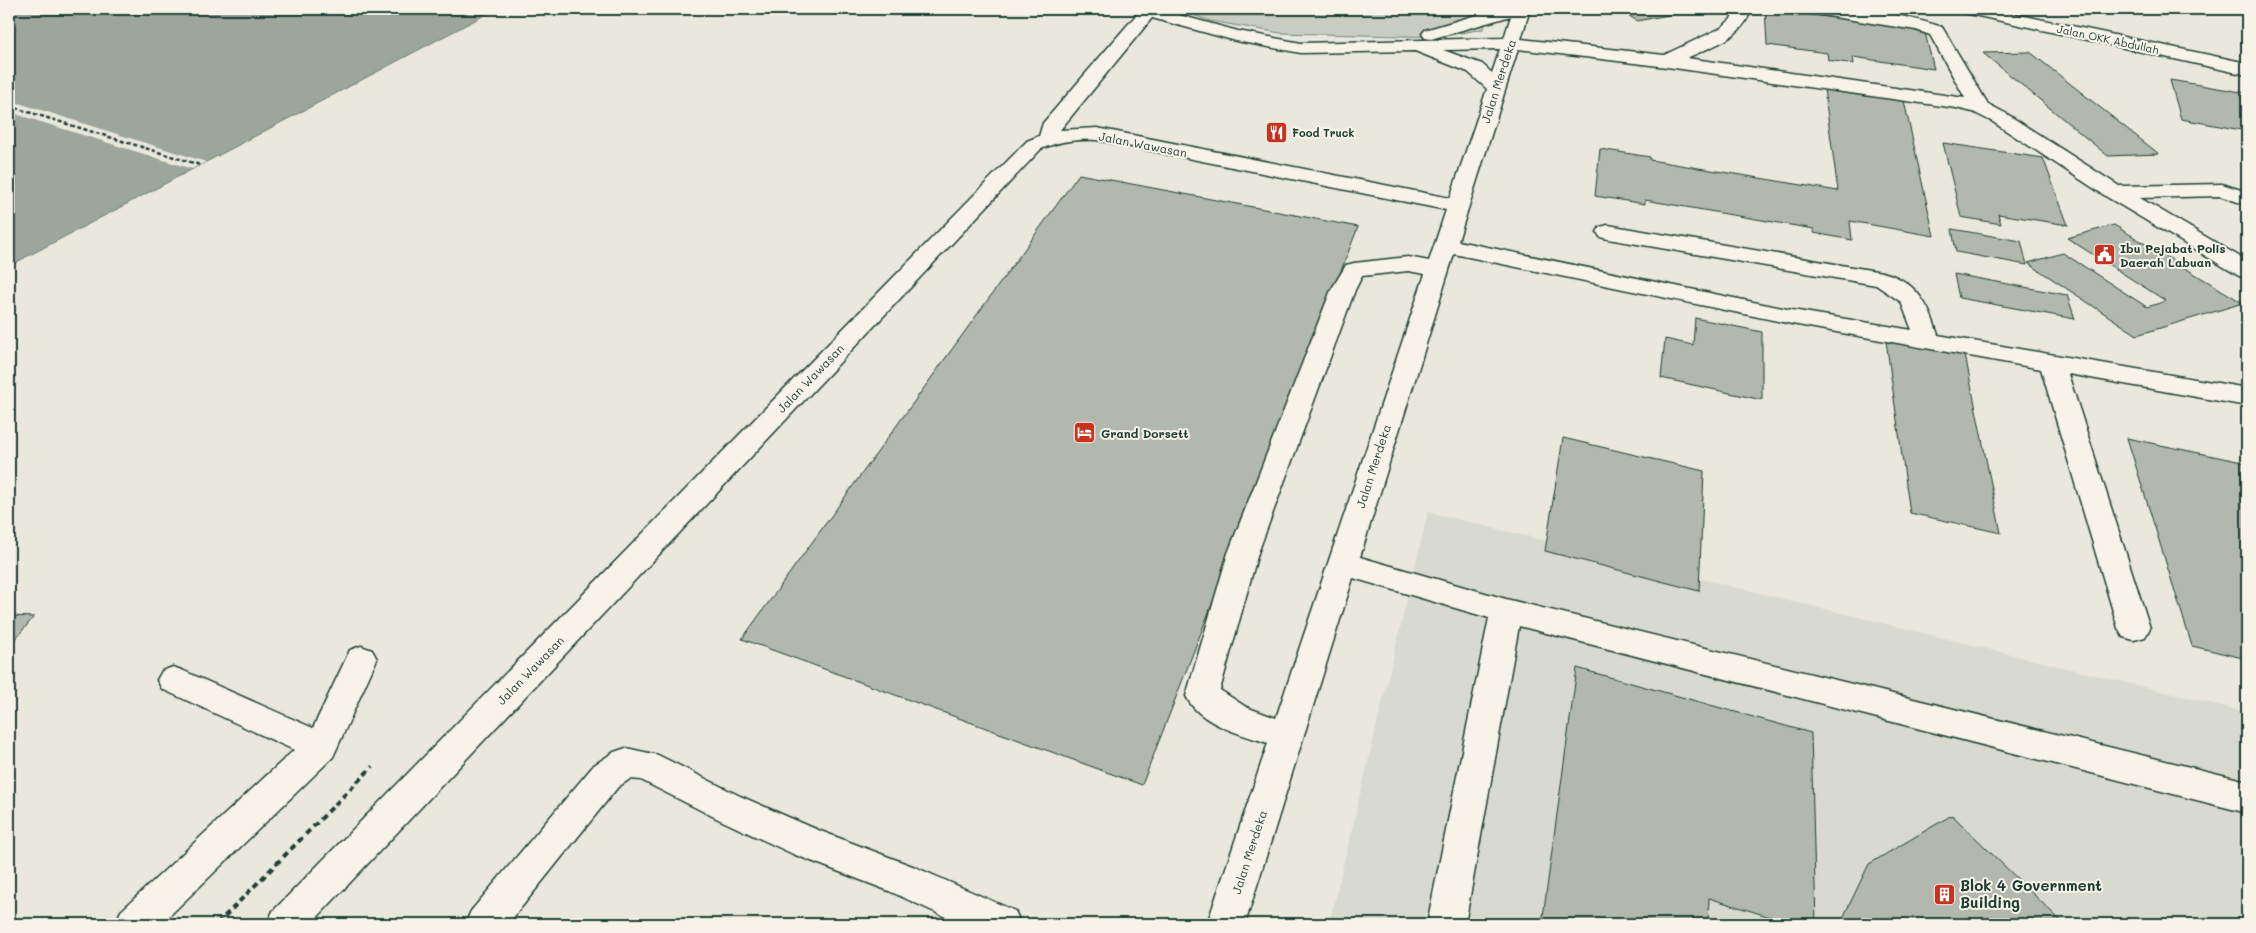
<svg xmlns="http://www.w3.org/2000/svg" width="2256" height="933" font-family="Mali,sans-serif">
<style>
.built{fill:#d9dacf}
.green{fill:#c8ccc1;stroke:#74847a}
.water{fill:#9ca69c;stroke:#6a7c72}
.pier{fill:#eae8dd}
.building{fill:#b2b8ae;stroke:#1f3d34}
.lines{fill:none;stroke-linecap:round;stroke-linejoin:round}
.minor-casing{stroke:#1f3d34;stroke-width:3}
.major-casing{stroke:#1f3d34;stroke-width:3}
.path-far1{stroke:#1f3d34;stroke-width:2.5;stroke-dasharray:4 2.5;stroke-linecap:butt}
.path{stroke:#1f3d34;stroke-width:4;stroke-dasharray:6 4.5;stroke-linecap:butt}
.minor{fill:#f7f3e8;fill-rule:evenodd}
.major{fill:#f7f3e8;fill-rule:evenodd}
.labels{text-anchor:middle;dominant-baseline:central;stroke-width:4;stroke-linejoin:round;paint-order:stroke}
.far-street-label{font-size:11px;fill:#1f3d34;stroke:#f7f3e8}
.far-poi-label{font-size:11px;font-weight:bold;fill:#1f3d34;stroke:#f7f3e8;text-anchor:start}
.street-label{font-size:12px;fill:#1f3d34;stroke:#f7f3e8}
.poi-label{font-size:12px;font-weight:bold;fill:#1f3d34;stroke:#f7f3e8;text-anchor:start}
.near-poi-label{font-size:15px;font-weight:bold;fill:#1f3d34;stroke:#f7f3e8;text-anchor:start}
</style>
<rect width="100%" height="100%" fill="#eae8dd"/>
<filter id="ink" filterUnits="userSpaceOnUse"><feTurbulence type="fractalNoise" baseFrequency=".02" numOctaves="2"/><feDisplacementMap in="SourceGraphic" scale="10" xChannelSelector="R" yChannelSelector="G"/><feConvolveMatrix kernelMatrix="1 2 1 2 8 2 1 2 1" color-interpolation-filters="sRGB"/></filter>
<g filter="url(#ink)">
<path class="built" d="M 1428,512 L 2247,712 L 2247,924 L 1329,924 Z"/>
<path class="green" d="M 1177,9 L 1493,9 L 1483,29 L 1439,37 L 1280,33 L 1210,21 Z"/>
<path class="water" d="M 9,9 L 496,9 L 9,266 Z"/>
<path class="pier" d="M 9,100 L 206,162 L 192,169 L 9,112 Z"/>
<path class="building" d="M 1619,9 L 1685,9 L 1689,11 L 1637,21 Z
M 1765,9 L 1924,29 L 1934,69 L 1853,57 L 1854,64 L 1828,60 L 1827,53 L 1767,45 Z
M 2030,52 L 2159,154 L 2108,156 L 1983,53 Z
M 2170,80 L 2247,93 L 2247,131 L 2181,119 Z
M 1824,89 L 1904,101 L 1934,236 L 1850,221 L 1852,240 L 1814,233 L 1814,229 L 1645,200 L 1645,204 L 1595,196 L 1600,149 L 1650,157 L 1650,160 L 1838,191 Z
M 1943,143 L 2043,158 L 2068,225 L 1998,214 L 2001,224 L 1961,217 Z
M 1079,174 L 1358,227 L 1142,785 L 742,639 Z
M 2114,225 L 2243,303 L 2137,335 L 2028,263 L 2063,253 L 2147,307 L 2166,301 L 2067,238 Z
M 1952,229 L 2021,241 L 2027,265 L 1956,252 Z
M 1954,274 L 2067,295 L 2075,319 L 1959,298 Z
M 1695,318 L 1762,332 L 1762,400 L 1661,378 L 1665,339 L 1693,345 Z
M 1886,341 L 1965,355 L 2001,533 L 1910,513 Z
M 1563,438 L 1704,471 L 1699,591 L 1545,551 Z
M 2127,438 L 2247,463 L 2247,659 L 2192,646 Z
M 9,616 L 34,617 L 9,646 Z
M 1577,668 L 1811,733 L 1816,924 L 1793,924 L 1709,898 L 1708,924 L 1542,924 Z
M 1952,815 L 2064,924 L 1840,924 L 1869,864 Z"/>
<g class="lines">
<defs>
<path id="minor" d="M 1131,9 L 1157,9 L 1238,31 L 1301,43 L 1504,38 L 1511,16 L 1431,39 L 1425,38 L 1422,34 L 1425,30 L 1497,9 L 1530,9 L 1521,39 L 1664,55 L 1721,28 L 1731,19 L 1735,9 L 1751,9 C 1744,38 1712,46 1687,58 L 1965,98 L 1930,35 L 1916,30 L 1815,14 L 1809,13 L 1806,9 C 1850,6 1900,13 1942,27 L 1988,104 L 2007,114 L 2119,186 L 2222,184 L 2247,192 L 2247,205 L 2220,196 L 2140,198 L 2247,261 L 2247,278 L 2239,276 L 2107,197 L 1993,122 L 1973,112 L 1956,108 L 1667,67 L 1518,49 L 1458,241 L 1792,310 L 1912,330 L 1901,302 L 1876,285 L 1608,239 L 1600,237 L 1597,232 L 1600,227 L 1608,225 L 1882,272 C 1915,280 1929,304 1938,335 L 2247,388 L 2247,406 L 2068,374 L 2150,628 L 2145,637 L 2134,640 L 2123,637 L 2118,628 L 2041,369 L 1792,324 L 1454,254 L 1360,557 L 1506,599 L 2247,781 L 2247,813 L 1519,626 L 1465,924 L 1427,924 L 1489,618 L 1353,578 L 1245,924 L 1207,924 L 1268,743 C 1240,734 1199,724 1186,696 L 1228,553 L 1331,290 L 1346,265 L 1354,263 L 1408,257 L 1429,261 L 1446,210 L 1097,140 C 1077,139 1059,141 1041,149 L 311,924 L 267,924 L 273,911 L 1027,141 L 1039,136 L 1043,123 L 1137,14 ZM 1152,18 L 1236,41 L 1301,53 L 1415,51 L 1468,72 L 1487,89 L 1450,198 L 1097,128 L 1060,130 ZM 1500,49 L 1492,73 L 1482,64 L 1443,50 ZM 1408,271 L 1425,274 L 1276,718 L 1246,707 L 1220,690 L 1258,553 L 1355,290 L 1362,276 Z
M 361,646 L 372,650 L 377,659 L 333,757 L 161,924 L 115,924 L 121,911 L 294,750 L 162,689 L 157,680 L 162,671 L 173,667 L 184,671 L 313,728 L 350,650 Z
M 626,748 L 658,755 L 740,796 L 818,830 L 915,867 L 1015,911 L 1021,924 L 961,924 L 889,891 L 793,854 L 716,818 L 641,780 L 630,779 L 618,787 L 508,924 L 465,924 L 471,911 L 594,765 L 614,752 Z"/>
<path id="major" d="M 1960,9 L 1992,9 L 2247,63 L 2247,75 L 1969,14 L 1963,13 Z"/>
</defs>
<use href="#minor" class="minor-casing"/>
<use href="#major" class="major-casing"/>
<path class="path-far1" d="M 9,106 L 200,165"/>
<path class="path" d="M 217,924 L 373,766"/>
<use href="#minor" class="minor"/>
<use href="#major" class="major"/>
</g>
</g>
<defs>
<symbol id="restaurant-square" viewBox="-11 -11 22 22"><rect x="-9" y="-9" width="18" height="18" rx="4" fill="#c8321e" stroke="#f7f3e8"/><path d="M-5-6h1v4h1v-4h1v4h1v-4h1v5L-1.5 .5V6h-2V.5L-5-1ZM5-6V6H3V1.5H1.5Q1.5-4 5-6Z" fill="#fff"/></symbol>
<symbol id="civic-square" viewBox="-11 -11 22 22"><rect x="-9" y="-9" width="18" height="18" rx="4" fill="#c8321e" stroke="#f7f3e8"/><path d="M-.6-6.5H3V-4.5H.6V-3L4-1V1h2V6H-6V1h2V-1L-.6-3ZM-1.2 2.5V6h2.4V2.5Z" fill="#fff"/></symbol>
<symbol id="hotel-square" viewBox="-11 -11 22 22"><rect x="-9" y="-9" width="18" height="18" rx="4" fill="#c8321e" stroke="#f7f3e8"/><path d="M-6-4.5h1.5V1H6V5H4.5V3h-9V5H-6ZM-4 0a1.8 1.8 0 1 1 3.6 0ZM.5 0V-2.5h3Q6-2.5 6 0Z" fill="#fff"/></symbol>
<symbol id="building-square" viewBox="-11 -11 22 22"><rect x="-9" y="-9" width="18" height="18" rx="4" fill="#c8321e" stroke="#f7f3e8"/><path d="M-4-6H4V6H1V3H-1V6H-4ZM-2.5-4.3h1.7v1.8h-1.7ZM.8-4.3h1.7v1.8H.8ZM-2.5-1h1.7V.8h-1.7ZM.8-1h1.7V.8H.8Z" fill="#fff"/></symbol>
</defs>
<g fill-rule="evenodd">
<use href="#restaurant-square" x="1264" y="120" width="25" height="25"/>
<use href="#civic-square" x="2092" y="242" width="25" height="25"/>
<use href="#hotel-square" x="1072" y="420" width="25" height="25"/>
<use href="#building-square" x="1932" y="882" width="25" height="25"/>
</g>
<g class="labels">
<g class="far-street-label">
<text transform="translate(2108 39) rotate(12)">Jalan OKK Abdullah</text>
</g>
<g class="far-poi-label">
<text x="1292" y="132">Food Truck</text>
</g>
<g class="street-label">
<text transform="translate(1498 81) rotate(-72)">Jalan Merdeka</text>
<text transform="translate(1143 144) rotate(11)">Jalan Wawasan</text>
<text transform="translate(810 378) rotate(-46)">Jalan Wawasan</text>
<text transform="translate(1373 466) rotate(-72)">Jalan Merdeka</text>
<text transform="translate(530 670) rotate(-46)">Jalan Wawasan</text>
<text transform="translate(1249 852) rotate(-72)">Jalan Merdeka</text>
</g>
<g class="poi-label">
<text x="2120" y="248">Ibu Pejabat Polis<tspan x="2120" dy="14">Daerah Labuan</tspan></text>
<text x="1101" y="433">Grand Dorsett</text>
</g>
<g class="near-poi-label">
<text x="1960" y="885">Blok 4 Government<tspan x="1960" dy="17">Building</tspan></text>
</g>
</g>
<rect width="2256" height="933" fill="none" stroke="#f7f3e8" stroke-width="30"/>
<rect x="15" y="15" width="2226" height="903" fill="none" stroke="#1f3d34" stroke-width="2" filter="url(#ink)"/>
</svg>
